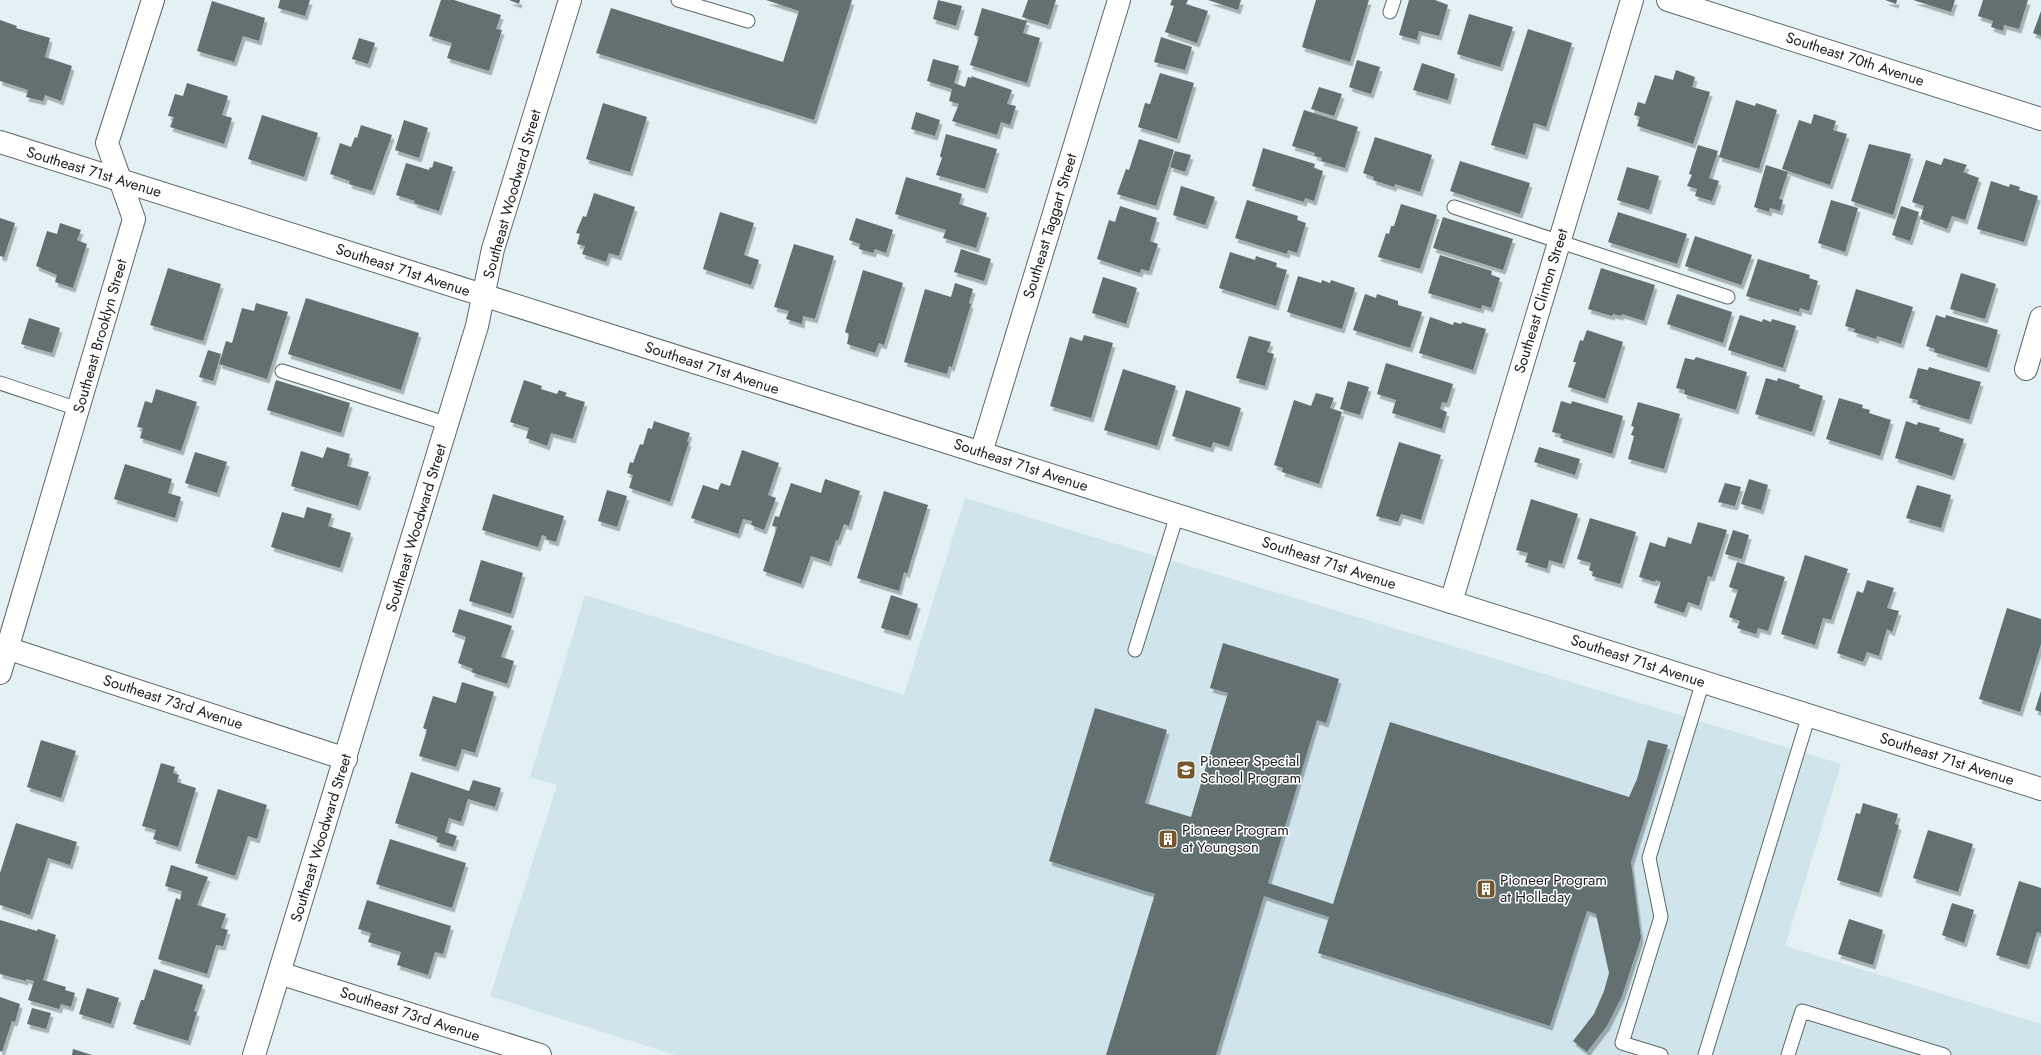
<svg xmlns="http://www.w3.org/2000/svg" width="2041" height="1055" font-family="Jost,sans-serif">
<style>
.built{fill:#cfe5eb}
.building{fill:#646f72;filter:url(#shadow)}
.lines{fill:none;stroke-linecap:round;stroke-linejoin:round}
.lane-casing{stroke:#5c676a;stroke-width:15}
.street-casing{stroke:#5c676a;stroke-width:24}
.secondary-casing{stroke:#5c676a;stroke-width:24}
.lane{stroke:#fff;stroke-width:13}
.street{stroke:#fff;stroke-width:22}
.secondary{stroke:#fff;stroke-width:22}
.labels{text-anchor:middle;dominant-baseline:central;stroke-width:3;stroke-linejoin:round;paint-order:stroke}
.street-label{font-size:15px;fill:#191e1f;stroke:#fff}
.poi-label{font-size:15px;fill:#191e1f;stroke:#fff;text-anchor:start}
</style>
<defs>
<filter id="shadow"><feDropShadow dx="2.5" dy="4.5" stdDeviation="0" flood-color="#0004"/></filter>
</defs>
<rect width="100%" height="100%" fill="#e3f0f4"/>
<path class="built" d="M 965,498 L 1841,764 L 1785,946 L 2041,1024 L 2041,1055 L 675,1055 L 490,996 L 557,785 L 530,777 L 585,595 L 904,695 Z"/>
<path class="building" d="M 280,0 L 310,0 L 305,16 L 278,8 Z
M 441,0 L 454,0 L 501,15 L 496,29 L 502,30 L 489,71 L 447,58 L 452,43 L 429,36 Z
M 509,0 L 520,0 L 519,4 Z
M 766,0 L 852,0 L 814,120 L 596,53 L 611,8 L 783,62 L 799,11 Z
M 938,0 L 962,6 L 956,26 L 933,19 Z
M 1028,0 L 1056,0 L 1048,25 L 1022,17 Z
M 1172,0 L 1188,0 L 1186,4 L 1208,11 L 1197,43 L 1165,32 L 1174,6 L 1170,5 Z
M 1208,0 L 1241,0 L 1238,10 Z
M 1316,0 L 1369,0 L 1350,62 L 1302,47 Z
M 1409,0 L 1435,0 L 1448,5 L 1439,36 L 1419,31 L 1417,40 L 1399,35 Z
M 1885,0 L 1897,0 L 1896,4 Z
M 1913,0 L 1955,0 L 1951,12 Z
M 1983,0 L 2028,0 L 2019,29 L 2004,25 L 2003,31 L 1991,27 L 1993,21 L 1978,16 Z
M 212,1 L 265,18 L 259,41 L 243,36 L 234,62 L 197,51 Z
M 982,8 L 1027,21 L 1023,33 L 1040,38 L 1027,83 L 970,65 L 979,37 L 974,35 Z
M 2041,11 L 2041,36 L 2033,33 Z
M 1469,14 L 1513,27 L 1500,67 L 1457,54 Z
M 0,20 L 17,26 L 16,28 L 50,38 L 45,57 L 72,66 L 61,101 L 45,95 L 43,101 L 26,97 L 28,90 L 0,81 Z
M 1528,29 L 1572,43 L 1546,127 L 1534,123 L 1525,155 L 1491,145 Z
M 1161,37 L 1192,47 L 1185,70 L 1154,62 Z
M 359,38 L 375,43 L 368,64 L 352,59 Z
M 933,59 L 959,66 L 954,83 L 965,87 L 968,77 L 972,78 L 971,76 L 1012,90 L 1007,104 L 1016,106 L 1010,125 L 1001,122 L 997,135 L 952,121 L 959,104 L 949,101 L 952,89 L 927,81 Z
M 1357,60 L 1380,67 L 1371,94 L 1349,87 Z
M 1422,63 L 1455,74 L 1448,100 L 1413,90 Z
M 1676,70 L 1695,77 L 1692,87 L 1710,92 L 1693,144 L 1637,126 L 1640,117 L 1634,115 L 1638,102 L 1645,104 L 1655,75 L 1673,80 Z
M 1160,73 L 1194,83 L 1177,139 L 1138,127 L 1145,103 L 1150,104 Z
M 187,83 L 228,96 L 222,115 L 232,118 L 224,144 L 170,127 L 174,117 L 168,116 L 175,94 L 183,96 Z
M 1319,87 L 1342,94 L 1334,116 L 1311,109 Z
M 1736,100 L 1755,106 L 1756,103 L 1777,110 L 1759,169 L 1719,157 Z
M 603,103 L 647,117 L 630,172 L 586,159 Z
M 1304,110 L 1358,127 L 1345,168 L 1321,161 L 1322,158 L 1314,156 L 1315,153 L 1292,146 Z
M 916,112 L 940,120 L 935,136 L 911,129 Z
M 1814,114 L 1836,121 L 1833,130 L 1847,134 L 1830,185 L 1782,169 L 1799,120 L 1811,124 Z
M 262,115 L 318,133 L 304,177 L 248,159 Z
M 404,120 L 428,128 L 419,158 L 395,150 Z
M 361,125 L 392,135 L 372,191 L 349,184 L 350,181 L 330,174 L 340,143 L 351,147 L 355,137 L 357,138 Z
M 946,134 L 997,149 L 985,189 L 936,175 L 942,158 L 940,156 Z
M 1375,137 L 1432,155 L 1420,192 L 1395,184 L 1394,187 L 1373,180 L 1374,177 L 1363,173 Z
M 1139,139 L 1174,150 L 1156,206 L 1117,194 L 1126,169 L 1129,170 Z
M 1869,144 L 1911,154 L 1893,215 L 1851,201 Z
M 1698,145 L 1718,151 L 1709,178 L 1719,181 L 1712,201 L 1695,196 L 1697,189 L 1687,186 L 1692,175 L 1689,174 Z
M 1263,148 L 1315,164 L 1314,168 L 1323,171 L 1314,201 L 1305,198 L 1304,202 L 1252,186 Z
M 1175,151 L 1191,155 L 1185,172 L 1170,167 Z
M 1944,158 L 1967,165 L 1963,172 L 1979,178 L 1965,220 L 1952,216 L 1947,229 L 1920,219 L 1924,206 L 1912,202 L 1926,160 L 1941,165 Z
M 434,161 L 453,167 L 439,211 L 414,203 L 415,201 L 396,195 L 406,163 L 429,170 L 430,167 L 432,168 Z
M 1460,161 L 1530,183 L 1520,214 L 1450,191 Z
M 1766,165 L 1788,172 L 1779,199 L 1783,200 L 1780,211 L 1770,208 L 1769,212 L 1754,207 Z
M 1627,167 L 1659,176 L 1649,210 L 1617,200 Z
M 906,177 L 962,194 L 959,204 L 987,213 L 976,248 L 943,238 L 946,230 L 895,214 Z
M 1991,181 L 2009,187 L 2010,184 L 2020,187 L 2019,190 L 2038,196 L 2024,242 L 1977,229 Z
M 1181,186 L 1215,197 L 1205,225 L 1173,215 Z
M 594,193 L 635,207 L 619,256 L 609,253 L 606,262 L 582,254 L 585,246 L 577,244 L 580,234 L 576,233 L 583,216 L 586,217 Z
M 1247,200 L 1298,216 L 1297,220 L 1306,223 L 1297,253 L 1288,250 L 1287,254 L 1235,238 Z
M 1831,200 L 1858,208 L 1845,252 L 1818,243 Z
M 1401,204 L 1437,215 L 1420,269 L 1378,257 L 1386,233 L 1389,234 L 1391,226 L 1394,226 Z
M 1120,206 L 1157,218 L 1150,241 L 1158,244 L 1149,271 L 1141,269 L 1140,273 L 1097,259 L 1109,220 L 1115,222 Z
M 1901,206 L 1919,212 L 1910,241 L 1892,235 Z
M 720,212 L 754,223 L 744,255 L 759,260 L 751,285 L 703,269 Z
M 1618,212 L 1687,234 L 1677,264 L 1608,242 Z
M 1443,217 L 1513,239 L 1503,270 L 1433,248 Z
M 0,218 L 15,223 L 4,257 L 0,256 Z
M 856,218 L 893,230 L 886,253 L 875,249 L 873,253 L 859,249 L 860,244 L 849,240 Z
M 60,223 L 81,230 L 77,240 L 87,244 L 73,288 L 55,282 L 57,275 L 36,266 L 47,231 L 57,234 Z
M 1695,236 L 1752,255 L 1741,285 L 1685,266 Z
M 794,244 L 834,256 L 815,319 L 803,316 L 802,324 L 786,319 L 789,311 L 774,307 Z
M 961,249 L 991,259 L 984,281 L 954,272 Z
M 1230,252 L 1255,260 L 1256,256 L 1277,263 L 1276,267 L 1287,270 L 1276,306 L 1219,288 Z
M 1440,255 L 1492,271 L 1491,275 L 1500,278 L 1491,308 L 1482,305 L 1481,309 L 1428,293 Z
M 1758,259 L 1810,275 L 1809,278 L 1818,281 L 1809,311 L 1800,308 L 1799,312 L 1746,296 Z
M 168,268 L 221,284 L 203,341 L 150,325 Z
M 1601,268 L 1655,285 L 1644,321 L 1622,314 L 1621,316 L 1613,314 L 1612,316 L 1588,309 Z
M 863,270 L 903,283 L 884,345 L 879,343 L 875,353 L 847,344 L 849,334 L 845,332 Z
M 1961,273 L 1996,284 L 1985,319 L 1950,309 Z
M 1298,276 L 1321,283 L 1322,280 L 1330,283 L 1331,280 L 1355,288 L 1342,329 L 1287,312 Z
M 1103,277 L 1137,288 L 1126,324 L 1092,313 Z
M 955,283 L 973,289 L 969,303 L 971,304 L 952,367 L 949,366 L 947,374 L 904,362 L 925,289 L 951,297 Z
M 1856,289 L 1913,307 L 1901,344 L 1877,336 L 1876,339 L 1854,332 L 1855,329 L 1845,326 Z
M 1365,294 L 1376,298 L 1377,294 L 1398,301 L 1398,305 L 1422,312 L 1410,348 L 1353,330 Z
M 1677,294 L 1732,312 L 1723,343 L 1667,324 Z
M 306,298 L 419,333 L 401,390 L 288,354 Z
M 256,303 L 288,312 L 267,379 L 219,364 L 226,341 L 232,343 L 242,308 L 254,311 Z
M 1740,315 L 1762,322 L 1763,319 L 1771,322 L 1772,319 L 1796,326 L 1783,368 L 1728,350 Z
M 1936,315 L 1945,318 L 1946,315 L 1998,330 L 1987,368 L 1934,352 L 1935,349 L 1926,346 Z
M 1430,317 L 1453,325 L 1454,322 L 1461,324 L 1462,322 L 1486,329 L 1473,370 L 1419,353 Z
M 29,318 L 60,328 L 52,353 L 21,344 Z
M 1587,330 L 1623,342 L 1605,399 L 1568,387 L 1576,362 L 1573,362 L 1580,340 L 1583,341 Z
M 1084,335 L 1113,343 L 1091,418 L 1050,406 L 1070,337 L 1082,341 Z
M 1249,336 L 1271,342 L 1267,352 L 1274,354 L 1265,386 L 1236,378 Z
M 208,350 L 221,354 L 213,381 L 199,377 Z
M 1696,357 L 1747,372 L 1736,410 L 1684,394 L 1685,390 L 1676,388 L 1685,358 L 1694,360 Z
M 1386,363 L 1453,384 L 1447,403 L 1442,402 L 1440,409 L 1447,412 L 1442,429 L 1392,413 L 1396,400 L 1377,394 Z
M 1929,367 L 1981,382 L 1969,420 L 1917,404 L 1918,400 L 1909,398 L 1918,368 L 1928,370 Z
M 1123,369 L 1176,386 L 1157,446 L 1104,430 Z
M 1766,378 L 1777,381 L 1778,378 L 1800,385 L 1799,388 L 1823,396 L 1812,432 L 1755,414 Z
M 276,380 L 350,403 L 341,433 L 267,410 Z
M 524,380 L 542,386 L 541,389 L 557,394 L 559,390 L 567,393 L 565,396 L 585,402 L 573,439 L 551,433 L 547,446 L 526,438 L 529,428 L 510,422 Z
M 1348,381 L 1369,387 L 1360,415 L 1340,409 Z
M 156,389 L 197,402 L 181,451 L 140,438 L 143,428 L 137,427 L 145,401 L 152,403 Z
M 1186,390 L 1241,408 L 1229,447 L 1213,442 L 1211,448 L 1172,436 Z
M 1316,393 L 1334,398 L 1330,408 L 1342,412 L 1319,484 L 1282,472 L 1283,468 L 1274,465 L 1294,400 L 1311,406 Z
M 1839,398 L 1863,405 L 1862,408 L 1870,410 L 1869,413 L 1891,420 L 1880,456 L 1826,439 Z
M 1561,401 L 1571,404 L 1572,401 L 1623,416 L 1612,454 L 1560,438 L 1561,434 L 1552,432 Z
M 1638,402 L 1680,414 L 1664,469 L 1628,459 L 1634,436 L 1631,435 L 1634,427 L 1631,426 Z
M 654,421 L 690,433 L 687,441 L 689,442 L 670,502 L 629,488 L 633,475 L 627,473 L 630,462 L 633,463 L 640,444 L 643,445 L 648,428 L 652,429 Z
M 1906,421 L 1917,425 L 1918,422 L 1940,428 L 1939,431 L 1964,439 L 1952,476 L 1895,458 Z
M 1399,442 L 1441,455 L 1421,520 L 1401,514 L 1398,522 L 1376,516 Z
M 327,447 L 350,454 L 347,466 L 369,472 L 358,506 L 291,486 L 301,451 L 323,458 Z
M 1539,447 L 1580,459 L 1575,475 L 1534,462 Z
M 742,450 L 779,463 L 768,495 L 776,498 L 764,530 L 751,525 L 752,521 L 743,519 L 738,534 L 691,518 L 703,485 L 718,490 L 721,483 L 730,486 Z
M 195,452 L 227,462 L 217,493 L 185,483 Z
M 125,464 L 172,479 L 168,493 L 181,497 L 175,518 L 114,499 Z
M 825,479 L 860,491 L 849,526 L 844,524 L 838,541 L 836,540 L 829,562 L 811,556 L 801,584 L 763,571 L 777,527 L 772,526 L 775,516 L 779,517 L 791,483 L 821,493 Z
M 1749,479 L 1768,485 L 1761,510 L 1741,504 Z
M 1725,483 L 1741,487 L 1735,506 L 1718,502 Z
M 1917,485 L 1951,495 L 1941,528 L 1906,518 Z
M 607,490 L 627,496 L 617,527 L 598,521 Z
M 884,491 L 928,505 L 907,574 L 904,572 L 899,591 L 857,578 Z
M 493,494 L 564,516 L 556,542 L 546,539 L 547,537 L 542,535 L 538,547 L 482,530 Z
M 1531,499 L 1578,514 L 1562,564 L 1549,560 L 1547,569 L 1525,562 L 1528,553 L 1516,550 Z
M 307,507 L 332,514 L 328,526 L 351,533 L 340,568 L 271,547 L 282,512 L 304,518 Z
M 1590,518 L 1636,532 L 1620,584 L 1592,576 L 1593,572 L 1589,570 L 1591,563 L 1577,559 Z
M 1698,522 L 1727,530 L 1712,577 L 1708,576 L 1699,606 L 1688,602 L 1684,613 L 1654,603 L 1661,582 L 1656,580 L 1655,582 L 1639,577 L 1650,542 L 1665,547 L 1668,537 L 1691,544 Z
M 1733,530 L 1749,535 L 1742,559 L 1725,554 Z
M 1805,555 L 1848,569 L 1831,620 L 1823,618 L 1815,645 L 1781,634 Z
M 481,560 L 523,573 L 511,614 L 469,601 Z
M 1737,562 L 1785,577 L 1768,631 L 1758,628 L 1756,634 L 1737,628 L 1740,621 L 1729,617 L 1738,590 L 1729,587 Z
M 1867,580 L 1894,588 L 1887,608 L 1899,611 L 1892,632 L 1887,629 L 1879,656 L 1867,652 L 1863,662 L 1837,653 L 1857,591 L 1863,593 Z
M 891,595 L 918,604 L 908,636 L 881,628 Z
M 2007,608 L 2041,619 L 2041,644 L 2020,712 L 1979,699 Z
M 459,609 L 512,626 L 501,657 L 514,661 L 507,684 L 471,672 L 473,669 L 458,663 L 466,637 L 452,632 Z
M 1223,643 L 1339,679 L 1326,723 L 1317,720 L 1268,883 L 1333,904 L 1390,722 L 1629,797 L 1637,779 L 1648,740 L 1668,745 L 1631,862 L 1641,938 L 1622,996 L 1607,1026 L 1587,1052 L 1573,1041 L 1594,1014 L 1604,991 L 1609,973 L 1596,914 L 1587,911 L 1550,1026 L 1318,953 L 1329,917 L 1264,896 L 1216,1055 L 1106,1055 L 1155,894 L 1049,861 L 1095,708 L 1167,730 L 1145,803 L 1191,817 L 1228,693 L 1210,688 Z
M 462,682 L 494,692 L 475,753 L 462,749 L 456,767 L 419,756 L 427,730 L 423,728 L 433,696 L 456,703 Z
M 2041,691 L 2041,712 L 2035,710 Z
M 41,740 L 76,751 L 61,798 L 27,787 Z
M 161,763 L 175,767 L 173,773 L 179,775 L 177,782 L 196,788 L 178,847 L 153,839 L 156,830 L 142,826 Z
M 411,772 L 469,791 L 473,780 L 501,788 L 495,807 L 468,799 L 461,822 L 449,818 L 445,832 L 457,836 L 453,847 L 436,842 L 438,837 L 395,823 Z
M 218,789 L 267,805 L 257,839 L 248,836 L 235,876 L 195,863 Z
M 1863,803 L 1898,814 L 1895,824 L 1899,825 L 1879,893 L 1837,880 L 1856,813 L 1860,814 Z
M 16,823 L 77,842 L 70,865 L 48,858 L 30,915 L 0,905 L 0,873 Z
M 1928,830 L 1973,844 L 1958,892 L 1913,878 Z
M 390,839 L 466,863 L 452,908 L 376,884 Z
M 171,865 L 208,877 L 197,905 L 226,914 L 221,928 L 228,930 L 223,946 L 216,945 L 207,974 L 158,959 L 176,898 L 180,900 L 182,891 L 165,886 Z
M 2019,881 L 2041,888 L 2041,933 L 2037,932 L 2027,965 L 1996,955 Z
M 367,900 L 451,926 L 443,954 L 435,952 L 428,975 L 397,965 L 401,952 L 368,942 L 371,933 L 358,929 Z
M 1952,903 L 1974,910 L 1964,943 L 1942,935 Z
M 1849,919 L 1883,930 L 1873,965 L 1838,954 Z
M 0,920 L 37,931 L 38,929 L 56,935 L 43,980 L 66,987 L 65,990 L 75,993 L 71,1007 L 61,1004 L 59,1009 L 28,1000 L 34,981 L 26,979 L 26,981 L 0,974 Z
M 154,969 L 203,985 L 194,1011 L 197,1012 L 188,1041 L 133,1024 L 141,1000 L 144,1000 Z
M 87,988 L 119,998 L 111,1024 L 79,1014 Z
M 0,997 L 20,1004 L 15,1022 L 12,1021 L 2,1052 L 0,1051 Z
M 32,1008 L 51,1013 L 46,1029 L 27,1024 Z
M 73,1049 L 92,1055 L 72,1055 Z"/>
<g class="lines">
<defs>
<path id="lane" d="M 678,0 L 748,21
M 1390,12 L 1394,0
M 1454,207 L 1728,297
M 282,371 L 448,424
M 0,383 L 78,409
M 1135,650 L 1177,515
M 1661,1055 L 1622,1043 L 1661,917 L 1649,858 L 1703,681
M 1705,1055 L 1809,715
M 1788,1055 L 1802,1011 L 1944,1055"/>
<path id="street" d="M 1668,0 L 2041,119
M 2026,369 L 2041,318
M 981,453 L 1119,0
M 1451,602 L 1632,0
M 0,646 L 346,759
M 0,673 L 134,219 L 107,143 L 153,0
M 279,973 L 540,1055
M 254,1055 L 477,326 L 493,249 L 570,0"/>
<path id="secondary" d="M 0,142 L 2041,789"/>
</defs>
<use href="#lane" class="lane-casing"/>
<use href="#street" class="street-casing"/>
<use href="#secondary" class="secondary-casing"/>
<use href="#lane" class="lane"/>
<use href="#street" class="street"/>
<use href="#secondary" class="secondary"/>
</g>
<defs>
<symbol id="school-square" viewBox="-11 -11 22 22"><rect x="-9" y="-9" width="18" height="18" rx="4" fill="#75572b" stroke="#fff"/><path d="M0-5L7-2L0 1L-7-2ZM-4 1L0 2.5L4 1V4Q0 6-4 4Z" fill="#fff"/></symbol>
<symbol id="building-square" viewBox="-11 -11 22 22"><rect x="-9" y="-9" width="18" height="18" rx="4" fill="#75572b" stroke="#fff"/><path d="M-4-6H4V6H1V3H-1V6H-4ZM-2.5-4.3h1.7v1.8h-1.7ZM.8-4.3h1.7v1.8H.8ZM-2.5-1h1.7V.8h-1.7ZM.8-1h1.7V.8H.8Z" fill="#fff"/></symbol>
</defs>
<g fill-rule="evenodd">
<use href="#school-square" x="1175" y="759" width="22" height="22"/>
<use href="#building-square" x="1157" y="828" width="22" height="22"/>
<use href="#building-square" x="1475" y="878" width="22" height="22"/>
</g>
<g class="labels">
<g class="street-label">
<text transform="translate(1855 59) rotate(18)">Southeast 70th Avenue</text>
<text transform="translate(94 172) rotate(17)">Southeast 71st Avenue</text>
<text transform="translate(512 194) rotate(-74)">Southeast Woodward Street</text>
<text transform="translate(1050 226) rotate(-73)">Southeast Taggart Street</text>
<text transform="translate(403 270) rotate(18)">Southeast 71st Avenue</text>
<text transform="translate(1541 301) rotate(-73)">Southeast Clinton Street</text>
<text transform="translate(100 336) rotate(-74)">Southeast Brooklyn Street</text>
<text transform="translate(712 368) rotate(18)">Southeast 71st Avenue</text>
<text transform="translate(1021 465) rotate(18)">Southeast 71st Avenue</text>
<text transform="translate(416 528) rotate(-73)">Southeast Woodward Street</text>
<text transform="translate(1329 563) rotate(18)">Southeast 71st Avenue</text>
<text transform="translate(1638 661) rotate(18)">Southeast 71st Avenue</text>
<text transform="translate(173 702) rotate(18)">Southeast 73rd Avenue</text>
<text transform="translate(1947 759) rotate(18)">Southeast 71st Avenue</text>
<text transform="translate(321 838) rotate(-73)">Southeast Woodward Street</text>
<text transform="translate(410 1014) rotate(18)">Southeast 73rd Avenue</text>
</g>
<g class="poi-label">
<text x="1200" y="761">Pioneer Special<tspan x="1200" dy="17">School Program</tspan></text>
<text x="1182" y="830">Pioneer Program<tspan x="1182" dy="17">at Youngson</tspan></text>
<text x="1500" y="880">Pioneer Program<tspan x="1500" dy="17">at Holladay</tspan></text>
</g>
</g>
</svg>
